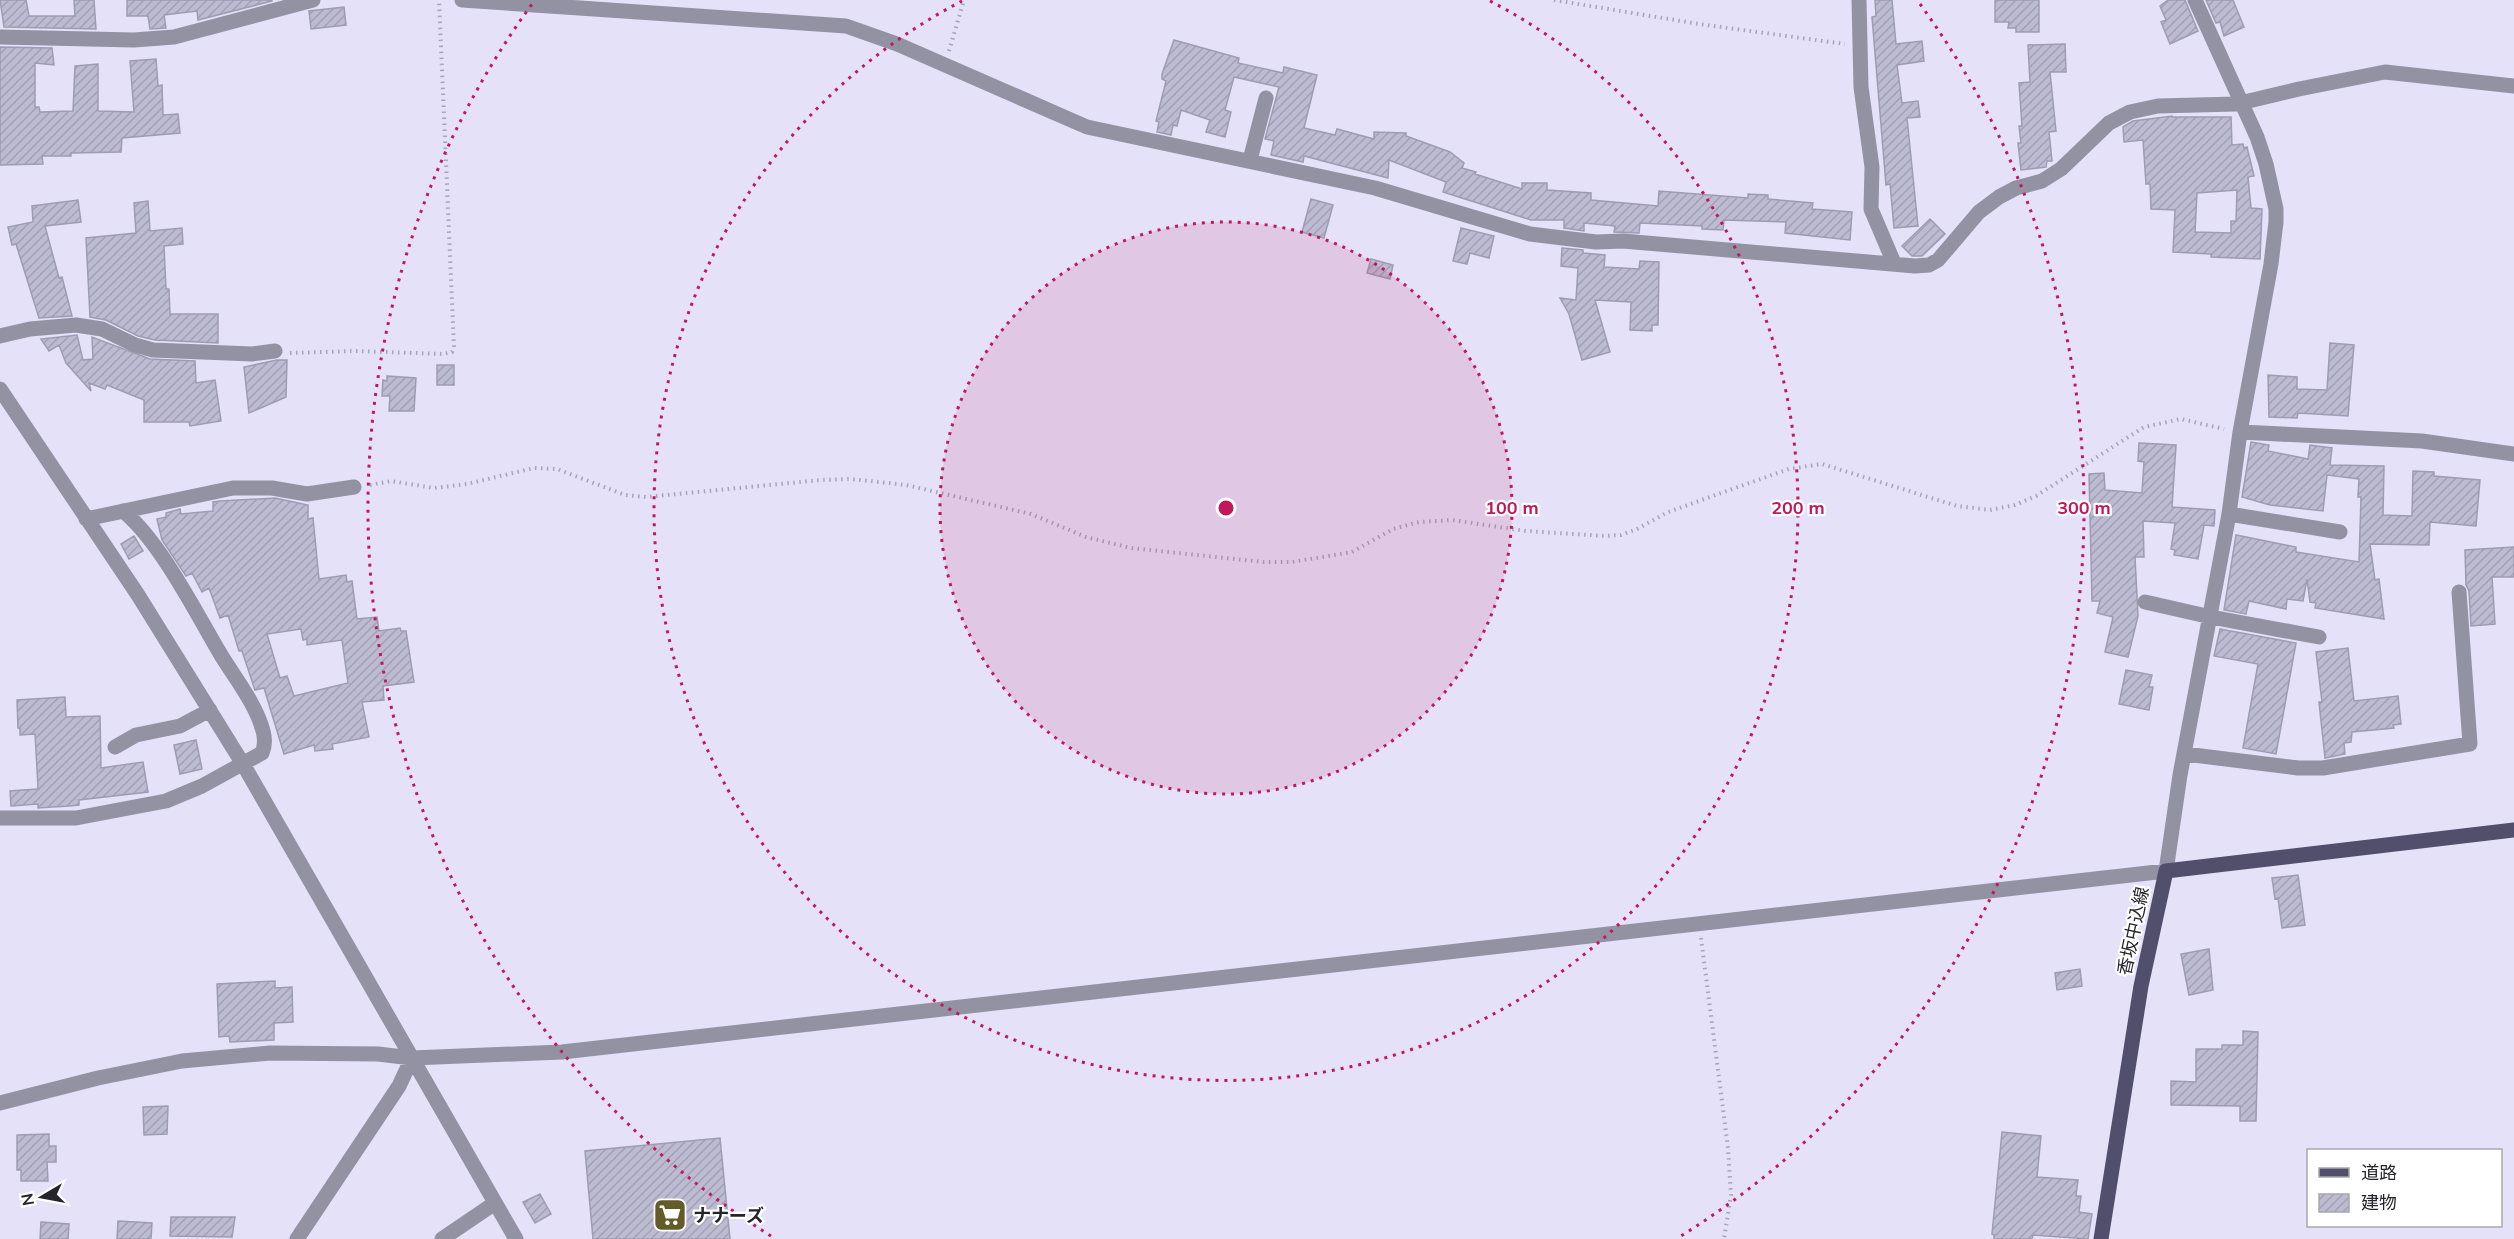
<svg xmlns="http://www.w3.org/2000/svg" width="2514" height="1239" font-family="Mulish,'Noto Sans JP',sans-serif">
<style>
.building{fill:url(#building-hatch);stroke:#9e9cb2;stroke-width:1.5;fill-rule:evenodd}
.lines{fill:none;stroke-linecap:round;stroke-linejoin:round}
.path{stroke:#a7a5b8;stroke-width:4;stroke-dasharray:1.5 4.5;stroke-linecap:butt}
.minor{stroke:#9392a3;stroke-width:15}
.major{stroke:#524f6c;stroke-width:15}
.ring{fill:none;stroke:#c2185b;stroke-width:3;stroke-dasharray:3 6}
.labels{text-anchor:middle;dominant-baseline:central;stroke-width:4.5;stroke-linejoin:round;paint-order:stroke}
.street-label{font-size:18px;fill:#25242c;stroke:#fff}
.poi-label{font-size:18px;font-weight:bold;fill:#25242c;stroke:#fff;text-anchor:start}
.centre{fill:#c2185b;stroke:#fff;stroke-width:3}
.ring-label{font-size:18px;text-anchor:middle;font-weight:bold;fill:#c2185b;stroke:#fff;stroke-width:4.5;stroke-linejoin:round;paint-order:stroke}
</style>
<defs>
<pattern id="building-hatch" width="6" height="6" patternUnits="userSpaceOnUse" patternTransform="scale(1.5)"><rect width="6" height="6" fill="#bdbbd2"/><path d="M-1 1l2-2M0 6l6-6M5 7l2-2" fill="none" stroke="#a2a1b4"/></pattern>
</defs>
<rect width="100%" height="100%" fill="#e4e1f9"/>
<path class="building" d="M 0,0 L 26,0 L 29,16 L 75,16 L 74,0 L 94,0 L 96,29 L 4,27 Z
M 127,0 L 272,0 L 272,1 L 198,20 L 197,11 L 164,15 L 166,28 L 150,29 L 148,16 L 127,16 Z
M 1875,0 L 1892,0 L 1896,44 L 1922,41 L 1924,61 L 1897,65 L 1902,103 L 1918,101 L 1920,117 L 1907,118 L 1918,226 L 1894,228 L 1890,184 L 1886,185 L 1872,17 L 1876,16 Z
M 1995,0 L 2039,0 L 2039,32 L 2016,32 L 2016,28 L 2008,28 L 2009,22 L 1995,22 Z
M 2168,0 L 2185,0 L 2198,31 L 2170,44 L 2161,22 L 2166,20 L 2160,6 Z
M 2206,0 L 2233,0 L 2244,27 L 2224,36 L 2220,22 L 2216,23 Z
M 344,7 L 346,25 L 311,29 L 309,11 Z
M 1174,40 L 1239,58 L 1238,63 L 1283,73 L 1284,67 L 1317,75 L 1304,128 L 1335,135 L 1337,129 L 1374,139 L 1374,132 L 1406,133 L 1406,136 L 1450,152 L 1464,163 L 1462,168 L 1476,172 L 1475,174 L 1522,189 L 1522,183 L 1547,183 L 1547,190 L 1591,193 L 1591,200 L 1658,206 L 1659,191 L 1748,198 L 1748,194 L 1768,195 L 1768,199 L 1813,203 L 1812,209 L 1852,212 L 1850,240 L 1785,233 L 1786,222 L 1724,220 L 1723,230 L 1702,229 L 1702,226 L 1640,223 L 1639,233 L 1614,232 L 1615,226 L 1584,223 L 1584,231 L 1564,228 L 1564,220 L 1531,220 L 1443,192 L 1446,182 L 1389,160 L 1388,178 L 1304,156 L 1303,162 L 1271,155 L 1274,141 L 1265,139 L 1279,87 L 1234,77 L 1225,110 L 1231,112 L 1225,137 L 1206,132 L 1210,120 L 1181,110 L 1177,126 L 1173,125 L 1171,135 L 1157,132 L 1159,122 L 1156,121 L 1166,81 L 1162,79 L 1162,74 Z
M 2065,44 L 2066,72 L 2050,72 L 2056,131 L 2049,132 L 2052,161 L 2047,161 L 2046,167 L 2021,170 L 2018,143 L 2021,143 L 2019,126 L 2022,126 L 2019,83 L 2030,82 L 2028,45 Z
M 0,47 L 52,48 L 54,65 L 35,63 L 35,107 L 39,107 L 40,112 L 73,111 L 75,66 L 98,64 L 98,111 L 134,112 L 130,61 L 156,59 L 158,86 L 162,85 L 163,115 L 178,114 L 180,133 L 122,138 L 121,152 L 71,153 L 71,156 L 42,156 L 43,164 L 0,165 Z
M 2172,116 L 2172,117 L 2231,117 L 2232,145 L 2243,144 L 2244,148 L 2247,147 L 2254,176 L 2248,177 L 2251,208 L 2262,209 L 2260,259 L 2211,257 L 2211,254 L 2173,252 L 2175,210 L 2151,209 L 2150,184 L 2146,184 L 2143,140 L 2124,142 L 2123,127 L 2133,121 ZM 2237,190 L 2236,221 L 2231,221 L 2231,233 L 2195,232 L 2197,193 Z
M 1311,199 L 1333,205 L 1324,238 L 1302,232 Z
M 78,200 L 81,222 L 45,226 L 59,278 L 62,277 L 72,316 L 39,318 L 16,244 L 12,245 L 8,227 L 33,222 L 32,206 Z
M 148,201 L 150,231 L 182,228 L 183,244 L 164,246 L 166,289 L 169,289 L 170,314 L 218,314 L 218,343 L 155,340 L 138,336 L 106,320 L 90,317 L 86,238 L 136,233 L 134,203 Z
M 1930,219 L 1945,234 L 1922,256 L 1912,256 L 1902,246 Z
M 1461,228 L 1494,236 L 1489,258 L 1470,253 L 1467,264 L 1453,261 Z
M 1562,248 L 1583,250 L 1583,253 L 1605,255 L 1604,267 L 1639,269 L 1640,261 L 1659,262 L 1658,325 L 1652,325 L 1652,331 L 1630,330 L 1631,302 L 1595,300 L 1610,352 L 1582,360 L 1569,314 L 1560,298 L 1576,300 L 1578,268 L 1561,266 Z
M 1371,259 L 1393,265 L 1390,279 L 1367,273 Z
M 77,335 L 83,360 L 93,359 L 92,337 L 150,359 L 195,361 L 196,383 L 215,380 L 221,421 L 190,426 L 189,422 L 144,422 L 144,400 L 107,385 L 105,389 L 89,383 L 91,391 L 66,363 L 59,345 L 49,351 L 41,339 Z
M 2330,343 L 2354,345 L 2348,416 L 2298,413 L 2297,418 L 2269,417 L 2268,375 L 2297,377 L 2297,389 L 2327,390 Z
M 277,360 L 287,360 L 286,397 L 249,413 L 244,367 Z
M 437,365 L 454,365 L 454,385 L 437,385 Z
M 387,376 L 416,378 L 414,411 L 389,411 L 390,396 L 382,396 L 383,380 L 387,381 Z
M 2251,442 L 2269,445 L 2268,451 L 2308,459 L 2310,445 L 2332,448 L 2330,465 L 2384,466 L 2383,515 L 2412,516 L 2413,471 L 2434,472 L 2434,476 L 2480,480 L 2476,526 L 2430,522 L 2429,545 L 2370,544 L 2375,580 L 2379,579 L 2384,619 L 2315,608 L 2316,603 L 2310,602 L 2307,579 L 2303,601 L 2287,599 L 2286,609 L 2249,601 L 2246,614 L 2224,610 L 2236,535 L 2296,547 L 2296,552 L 2359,562 L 2361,497 L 2358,497 L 2359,479 L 2327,475 L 2323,511 L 2270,505 L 2242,497 Z
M 2139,443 L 2176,445 L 2172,507 L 2215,510 L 2214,526 L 2204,525 L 2198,559 L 2174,555 L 2175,550 L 2171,549 L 2175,523 L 2143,521 L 2144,557 L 2135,557 L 2138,616 L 2128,657 L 2105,652 L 2113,617 L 2097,613 L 2100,601 L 2092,601 L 2089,474 L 2104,473 L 2105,490 L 2142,493 L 2144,462 L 2138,461 Z
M 275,498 L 308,505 L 308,519 L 313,518 L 319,579 L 346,575 L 347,582 L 352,581 L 357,619 L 377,617 L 379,631 L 400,628 L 401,631 L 406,631 L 414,682 L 383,686 L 384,700 L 362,702 L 369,737 L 332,744 L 333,749 L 315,751 L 314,745 L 284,754 L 264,688 L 255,690 L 242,651 L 239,651 L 228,615 L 220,618 L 209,588 L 202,592 L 192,573 L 186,576 L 162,540 L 157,519 L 166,517 L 166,513 L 180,509 L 181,514 L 213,511 L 213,502 L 220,501 ZM 301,629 L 303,640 L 307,639 L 307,645 L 342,640 L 348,683 L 294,696 L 287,676 L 280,678 L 267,634 Z
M 134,536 L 143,551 L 129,559 L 121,544 Z
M 2514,547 L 2514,577 L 2492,577 L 2495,624 L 2471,626 L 2469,591 L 2466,585 L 2465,550 Z
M 2220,629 L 2296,643 L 2276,754 L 2243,748 L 2258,664 L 2214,656 Z
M 2348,648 L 2354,701 L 2398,696 L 2401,724 L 2393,725 L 2394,728 L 2352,732 L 2351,742 L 2344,743 L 2345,754 L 2325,758 L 2319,702 L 2322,702 L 2316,652 Z
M 2126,670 L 2152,675 L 2149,687 L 2153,687 L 2149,710 L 2119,704 Z
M 65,697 L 66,717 L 100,716 L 101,768 L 143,762 L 148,792 L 79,800 L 79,805 L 69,806 L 38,808 L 38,804 L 11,806 L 10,791 L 37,789 L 38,787 L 35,734 L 20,735 L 20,728 L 18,728 L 17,700 Z
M 196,740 L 202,769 L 180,774 L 174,745 Z
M 2298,875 L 2305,925 L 2282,928 L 2278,898 L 2275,899 L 2272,878 Z
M 2209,949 L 2213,990 L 2189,995 L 2181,954 Z
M 2080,969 L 2082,986 L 2057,990 L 2055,973 Z
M 275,981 L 275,988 L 292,987 L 293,1022 L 274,1023 L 274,1040 L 230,1042 L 229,1036 L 219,1037 L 217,984 Z
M 2243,1031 L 2258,1032 L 2256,1121 L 2240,1121 L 2240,1106 L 2171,1105 L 2171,1081 L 2196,1082 L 2196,1049 L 2222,1049 L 2222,1045 L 2243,1045 Z
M 168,1106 L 167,1134 L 144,1135 L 143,1107 Z
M 2002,1132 L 2041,1136 L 2037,1177 L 2078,1180 L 2076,1196 L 2081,1196 L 2079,1212 L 2092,1214 L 2088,1239 L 2033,1235 L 2032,1239 L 1994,1239 L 1994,1235 L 1992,1234 Z
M 49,1134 L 49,1146 L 56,1146 L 56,1162 L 47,1162 L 48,1181 L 21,1181 L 21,1170 L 17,1170 L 17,1135 Z
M 720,1138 L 730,1239 L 593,1239 L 585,1151 Z
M 540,1194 L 551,1214 L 535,1223 L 523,1202 Z
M 171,1217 L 235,1217 L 232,1237 L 170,1236 Z
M 118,1221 L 152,1223 L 151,1239 L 117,1239 Z
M 41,1222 L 69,1224 L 68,1239 L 40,1239 Z"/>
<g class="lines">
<path class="path" d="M 1554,0 L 1699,24 L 1845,44
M 949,51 L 964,0
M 290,353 L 355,351 L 444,354 L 452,352 L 454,348 L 439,0
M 370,485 L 391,481 L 434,488 L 467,484 L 534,468 L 557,469 L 625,495 L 646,497 L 821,480 L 850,479 L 870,481 L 906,485 L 1031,514 L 1086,537 L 1131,548 L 1263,562 L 1292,562 L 1352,552 L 1393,529 L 1419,522 L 1452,520 L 1526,531 L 1606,536 L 1621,535 L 1637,529 L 1668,512 L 1789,469 L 1822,464 L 1957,506 L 1990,510 L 2015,505 L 2036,496 L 2144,427 L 2181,419 L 2224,429
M 1701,938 L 1728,1148 L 1731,1195 L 1724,1239"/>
<path class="minor" d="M 462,0 L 846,26 L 897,44 L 1087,127 L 1375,188 L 1530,234 L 1596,242 L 1623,241 L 1915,266 L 1929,265 L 1938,260 L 1979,212 L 1999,197 L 2016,188 L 2042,181 L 2061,169 L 2109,123 L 2130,112 L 2158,106 L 2236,104 L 2299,89 L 2385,72 L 2514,86
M 1859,0 L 1861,87 L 1872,167 L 1871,209 L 1894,263
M 0,37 L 134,40 L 174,37 L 313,0
M 1250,160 L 1266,98
M 0,336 L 30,329 L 76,325 L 102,329 L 135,345 L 153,350 L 252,354 L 275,351
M 0,389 L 138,595 L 243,764 L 516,1239
M 2240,432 L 2422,441 L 2514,454
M 2229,514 L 2340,532
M 86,519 L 233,488 L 272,488 L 307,494 L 354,487
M 2145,602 L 2211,617 L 2319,637
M 115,747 L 136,735 L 180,726 L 210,710
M 2185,754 L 2298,768 L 2323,768 L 2470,744 L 2459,592
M 0,818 L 76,818 L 166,801 L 202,786 L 262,753 C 265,746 265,738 263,731 C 256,704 235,678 221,655 C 196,613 160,541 123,511
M 0,1103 L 98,1078 L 182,1061 L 270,1053 L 378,1054 L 412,1058 L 562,1052 L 2166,871 L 2180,775 L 2229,514 L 2240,432 L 2271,264 L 2276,222 L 2276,209 L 2266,164 L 2257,137 L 2195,0
M 297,1239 L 399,1086 L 412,1058
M 442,1239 L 495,1203"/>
<path class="major" d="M 2101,1239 L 2141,986 L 2166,871 L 2514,830"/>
</g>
<circle cx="1226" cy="508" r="286" fill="#c2185b" fill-opacity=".12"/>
<g class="ring">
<circle cx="1226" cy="508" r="286"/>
<path d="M1490 1A572 572 0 1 1 962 1"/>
<path d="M771 1236A858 858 0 0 1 532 4M1920 4A858 858 0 0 1 1681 1236"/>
</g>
<defs>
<symbol id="supermarket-square" viewBox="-11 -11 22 22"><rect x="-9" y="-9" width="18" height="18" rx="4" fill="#635c29" stroke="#fff"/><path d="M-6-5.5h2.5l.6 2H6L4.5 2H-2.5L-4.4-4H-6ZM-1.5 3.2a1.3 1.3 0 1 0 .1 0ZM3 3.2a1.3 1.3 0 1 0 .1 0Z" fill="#fff"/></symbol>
</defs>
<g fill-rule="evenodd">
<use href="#supermarket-square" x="651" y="1196" width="38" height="38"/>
</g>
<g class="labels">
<g class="street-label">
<text transform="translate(2133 931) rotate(-78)">香坂中込線</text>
</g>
<g class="poi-label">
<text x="693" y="1215">ナナーズ</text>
</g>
</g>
<circle cx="1226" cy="508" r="9" class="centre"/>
<g class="ring-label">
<text x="1512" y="514">100 m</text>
<text x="1798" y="514">200 m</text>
<text x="2084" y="514">300 m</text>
</g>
<rect x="2307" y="1149" width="195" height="78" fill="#ffffff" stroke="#a8a7ab" stroke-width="1.5"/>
<rect x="2319" y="1168" width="30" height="9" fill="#524f6c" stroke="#a8a7ab" stroke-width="1.5"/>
<text x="2361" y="1179" font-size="18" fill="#25242c">道路</text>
<rect x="2319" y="1194" width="30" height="18" fill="url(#building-hatch)" stroke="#a8a7ab" stroke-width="1.5"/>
<text x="2361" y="1209" font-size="18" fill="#25242c">建物</text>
<g transform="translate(42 1197) rotate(260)" stroke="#ffffff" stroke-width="4.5" paint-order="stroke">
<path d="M0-4.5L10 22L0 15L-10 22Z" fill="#25242c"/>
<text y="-9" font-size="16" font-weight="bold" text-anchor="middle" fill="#25242c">N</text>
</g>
</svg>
